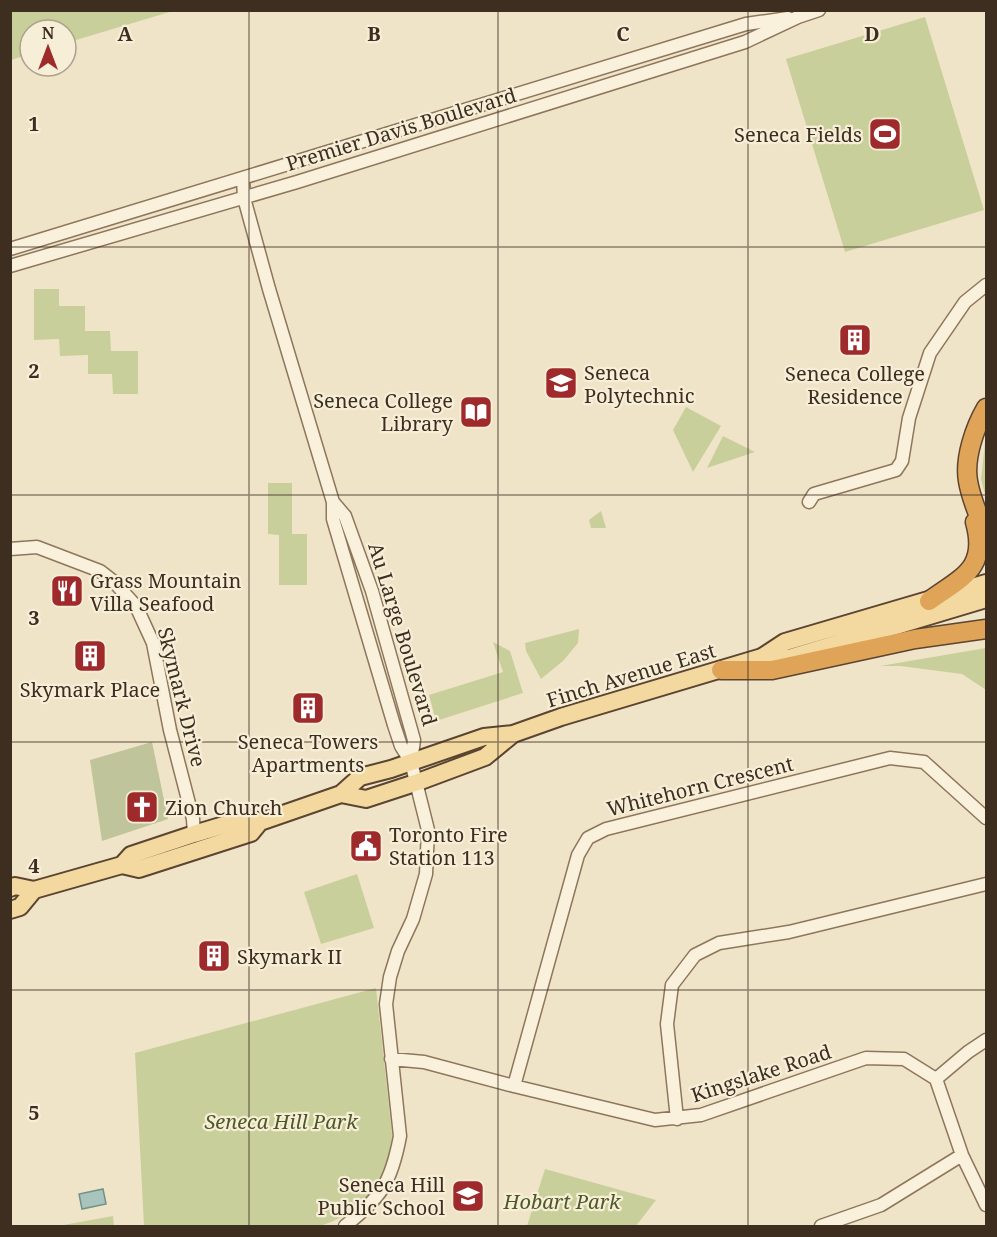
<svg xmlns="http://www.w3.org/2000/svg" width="997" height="1237" font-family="'Noto Serif',serif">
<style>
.green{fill:#c9cf9b}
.cemetery{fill:#bfc49a}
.water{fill:#a9c4bc;stroke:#6f938a;stroke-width:1.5}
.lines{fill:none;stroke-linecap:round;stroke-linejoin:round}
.minor-casing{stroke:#8d765c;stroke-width:15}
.major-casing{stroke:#5b4430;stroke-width:20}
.highway-casing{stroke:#5b4430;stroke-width:21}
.minor{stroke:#faf1dc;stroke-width:12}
.major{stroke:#f3d9a0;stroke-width:16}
.highway{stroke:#e0a458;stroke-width:18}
.grid{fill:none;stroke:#3d2e20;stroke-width:1.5;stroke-opacity:0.55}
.labels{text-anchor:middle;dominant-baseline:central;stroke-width:4.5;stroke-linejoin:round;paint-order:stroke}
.street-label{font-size:20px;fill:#3d2e20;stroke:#f7eed8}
.poi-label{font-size:20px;fill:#3d2e20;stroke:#f7eed8;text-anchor:start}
.park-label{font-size:20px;font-style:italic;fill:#4d5a26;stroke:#f7eed8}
.grid-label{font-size:20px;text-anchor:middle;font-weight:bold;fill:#3d2e20;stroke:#f7eed8;stroke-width:4.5;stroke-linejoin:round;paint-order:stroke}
</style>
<rect width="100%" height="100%" fill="#f0e4c8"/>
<path class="green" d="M 11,10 L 173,10 L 173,11 L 66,43 L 66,30 L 30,30 L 30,54 L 11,60 Z
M 925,17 L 984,210 L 845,252 L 786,59 Z
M 34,289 L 59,289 L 59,306 L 85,306 L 85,331 L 110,331 L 111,351 L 138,351 L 138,394 L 113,394 L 112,374 L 88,374 L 88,355 L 60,356 L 59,339 L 34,340 Z
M 686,407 L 721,426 L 693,472 L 673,430 Z
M 986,433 L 986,498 L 981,479 Z
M 723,436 L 755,452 L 707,468 Z
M 268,483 L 292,483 L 292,534 L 307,534 L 307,585 L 279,585 L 279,535 L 268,534 Z
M 601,511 L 606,528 L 591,528 L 589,520 Z
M 579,629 L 578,643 L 563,661 L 541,679 L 526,651 L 525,643 Z
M 493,642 L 510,651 L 523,693 L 436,721 L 429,695 L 503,672 Z
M 986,648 L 986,690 L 962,674 L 900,666 L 880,666 Z
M 357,874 L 374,928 L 321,944 L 304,892 Z
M 376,988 L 392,1134 C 389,1178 364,1213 320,1226 L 144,1226 L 135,1053 Z
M 545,1169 L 656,1200 L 636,1226 L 527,1226 Z
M 113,1216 L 114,1226 L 58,1226 Z"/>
<path class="cemetery" d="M 152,742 L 168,819 L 102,841 L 90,760 Z"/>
<path class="water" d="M 103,1189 L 106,1204 L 82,1209 L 79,1194 Z"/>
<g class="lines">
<defs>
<path id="minor" d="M 243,179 L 244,198 L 269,289 L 333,502 L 333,519 L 394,725 L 401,746 L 411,762 L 428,830 L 426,874 L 413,919 L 398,951 L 390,977 L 386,1004 L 400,1136 C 391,1184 381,1197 345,1226
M 10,249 L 746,24 L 788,18
M 10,266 L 297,182 L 745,42 L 798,17 L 819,10
M 333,502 L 345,516 L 372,591 L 414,740 L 411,762
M 809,502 L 814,494 L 896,470 L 902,461 L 909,418 L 930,353 L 965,302 L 986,285
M 10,549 L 37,547 L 100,571 L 114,582 L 136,606 L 153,643 L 170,730 L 193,819 L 194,834
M 391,1059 L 424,1062 L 514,1086 L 655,1120 L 701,1115 L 866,1058 L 904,1059 L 936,1079 L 962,1155 L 986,1205
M 936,1079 L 968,1052 L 986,1040
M 514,1086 L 578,855 L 588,838 L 606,829 L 890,758 L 924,762 L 986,818
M 677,1119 L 667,1024 L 672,985 L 695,955 L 719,943 L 789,932 L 986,884
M 821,1226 L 881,1205 L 962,1155"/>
<path id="major" d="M 762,657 L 789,658 L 986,599
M 341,794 L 366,799 L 418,782 L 485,757 L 513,734
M 122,865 L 131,855 L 194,834 L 247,818 L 260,822
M 10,888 L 15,886 L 34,890 L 122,865 L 139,869 L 251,833 L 260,822 L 341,794 L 360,777 L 391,769 L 484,737 L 513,734 L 561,717 L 762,657 L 785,642 L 986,583
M 10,910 L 20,907 L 34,890"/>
<path id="highway" d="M 986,408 C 975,427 964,458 968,481 C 971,500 980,518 986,535
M 929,601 C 962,577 988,569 975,522
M 721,670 L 772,670 L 915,639 L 986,629"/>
</defs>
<use href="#minor" class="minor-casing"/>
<use href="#major" class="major-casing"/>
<use href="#highway" class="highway-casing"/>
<use href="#minor" class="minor"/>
<use href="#major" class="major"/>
<use href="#highway" class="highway"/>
</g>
<path class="grid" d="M 249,10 L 249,1226M 498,10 L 498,1226M 748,10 L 748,1226M 10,247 L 986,247M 10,495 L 986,495M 10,742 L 986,742M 10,990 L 986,990"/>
<defs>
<symbol id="stadium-square" viewBox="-11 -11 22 22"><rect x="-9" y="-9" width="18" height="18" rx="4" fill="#9e2a2b" stroke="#f7eed8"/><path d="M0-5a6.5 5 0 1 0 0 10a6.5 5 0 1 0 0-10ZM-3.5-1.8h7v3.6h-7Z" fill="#fff"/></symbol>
<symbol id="building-square" viewBox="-11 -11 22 22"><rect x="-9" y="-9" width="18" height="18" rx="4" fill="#9e2a2b" stroke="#f7eed8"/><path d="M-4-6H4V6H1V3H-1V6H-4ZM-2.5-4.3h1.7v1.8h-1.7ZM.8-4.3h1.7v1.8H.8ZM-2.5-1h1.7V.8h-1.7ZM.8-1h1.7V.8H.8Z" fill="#fff"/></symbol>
<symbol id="university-square" viewBox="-11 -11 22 22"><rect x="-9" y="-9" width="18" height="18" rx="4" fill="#9e2a2b" stroke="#f7eed8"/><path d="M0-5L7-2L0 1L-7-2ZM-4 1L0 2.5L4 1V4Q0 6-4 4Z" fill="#fff"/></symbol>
<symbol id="library-square" viewBox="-11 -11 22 22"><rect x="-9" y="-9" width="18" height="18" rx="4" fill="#9e2a2b" stroke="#f7eed8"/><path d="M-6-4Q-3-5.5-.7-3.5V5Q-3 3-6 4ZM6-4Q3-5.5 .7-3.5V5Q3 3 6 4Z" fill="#fff"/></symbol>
<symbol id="restaurant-square" viewBox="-11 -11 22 22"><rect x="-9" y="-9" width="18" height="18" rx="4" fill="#9e2a2b" stroke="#f7eed8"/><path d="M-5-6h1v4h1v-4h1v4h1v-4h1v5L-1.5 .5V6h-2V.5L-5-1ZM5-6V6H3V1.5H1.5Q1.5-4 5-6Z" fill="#fff"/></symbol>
<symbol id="church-square" viewBox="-11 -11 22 22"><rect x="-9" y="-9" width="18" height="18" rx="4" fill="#9e2a2b" stroke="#f7eed8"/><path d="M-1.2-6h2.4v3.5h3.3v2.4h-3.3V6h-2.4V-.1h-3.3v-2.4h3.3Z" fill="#fff"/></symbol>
<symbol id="civic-square" viewBox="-11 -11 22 22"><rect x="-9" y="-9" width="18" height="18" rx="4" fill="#9e2a2b" stroke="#f7eed8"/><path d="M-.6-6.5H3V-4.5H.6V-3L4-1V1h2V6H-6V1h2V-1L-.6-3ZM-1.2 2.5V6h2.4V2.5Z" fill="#fff"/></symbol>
<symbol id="school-square" viewBox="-11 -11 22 22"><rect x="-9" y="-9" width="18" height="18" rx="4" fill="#9e2a2b" stroke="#f7eed8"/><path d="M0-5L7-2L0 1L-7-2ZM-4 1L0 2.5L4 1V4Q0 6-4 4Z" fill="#fff"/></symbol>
</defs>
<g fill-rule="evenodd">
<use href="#stadium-square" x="866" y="115" width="38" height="38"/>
<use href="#building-square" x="836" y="321" width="38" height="38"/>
<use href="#university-square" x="542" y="364" width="38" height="38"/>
<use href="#library-square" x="457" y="393" width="38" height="38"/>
<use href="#restaurant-square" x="48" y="572" width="38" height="38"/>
<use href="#building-square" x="71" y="637" width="38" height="38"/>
<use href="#building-square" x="289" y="689" width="38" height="38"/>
<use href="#church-square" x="123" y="788" width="38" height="38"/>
<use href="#civic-square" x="347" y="827" width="38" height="38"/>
<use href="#building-square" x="195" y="937" width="38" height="38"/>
<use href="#school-square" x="449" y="1177" width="38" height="38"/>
</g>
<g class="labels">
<g class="street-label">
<text transform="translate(401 129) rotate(-17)">Premier Davis Boulevard</text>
<text transform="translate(403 634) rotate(73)">Au Large Boulevard</text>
<text transform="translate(631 675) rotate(-17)">Finch Avenue East</text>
<text transform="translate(182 697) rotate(76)">Skymark Drive</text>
<text transform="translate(700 786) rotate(-14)">Whitehorn Crescent</text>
<text transform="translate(761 1073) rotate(-18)">Kingslake Road</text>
</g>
<g class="poi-label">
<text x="862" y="134" text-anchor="end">Seneca Fields</text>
<text x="584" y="372">Seneca<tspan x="584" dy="23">Polytechnic</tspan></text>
<text x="855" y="373" text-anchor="middle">Seneca College<tspan x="855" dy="23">Residence</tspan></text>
<text x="453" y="400" text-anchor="end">Seneca College<tspan x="453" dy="23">Library</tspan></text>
<text x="90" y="580">Grass Mountain<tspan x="90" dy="23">Villa Seafood</tspan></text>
<text x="90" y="689" text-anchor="middle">Skymark Place</text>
<text x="308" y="741" text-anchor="middle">Seneca Towers<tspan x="308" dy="23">Apartments</tspan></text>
<text x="165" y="807">Zion Church</text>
<text x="389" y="834">Toronto Fire<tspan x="389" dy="23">Station 113</tspan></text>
<text x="237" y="956">Skymark II</text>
<text x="445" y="1184" text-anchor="end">Seneca Hill<tspan x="445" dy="23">Public School</tspan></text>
</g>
<g class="park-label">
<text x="281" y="1121">Seneca Hill Park</text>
<text x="562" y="1201">Hobart Park</text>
</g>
</g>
<g class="grid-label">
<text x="125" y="41">A</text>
<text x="374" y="41">B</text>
<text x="623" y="41">C</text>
<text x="872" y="41">D</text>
<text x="34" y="131">1</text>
<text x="34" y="378">2</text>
<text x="34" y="625">3</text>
<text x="34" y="873">4</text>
<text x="34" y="1120">5</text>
</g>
<rect width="997" height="1237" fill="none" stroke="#3d2e20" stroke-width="24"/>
<g transform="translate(48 48)"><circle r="28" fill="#f7eed8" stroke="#ada18e" stroke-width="1.5"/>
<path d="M0-4.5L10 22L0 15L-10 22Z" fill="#9e2a2b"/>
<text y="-9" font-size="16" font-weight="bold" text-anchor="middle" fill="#3d2e20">N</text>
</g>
</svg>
